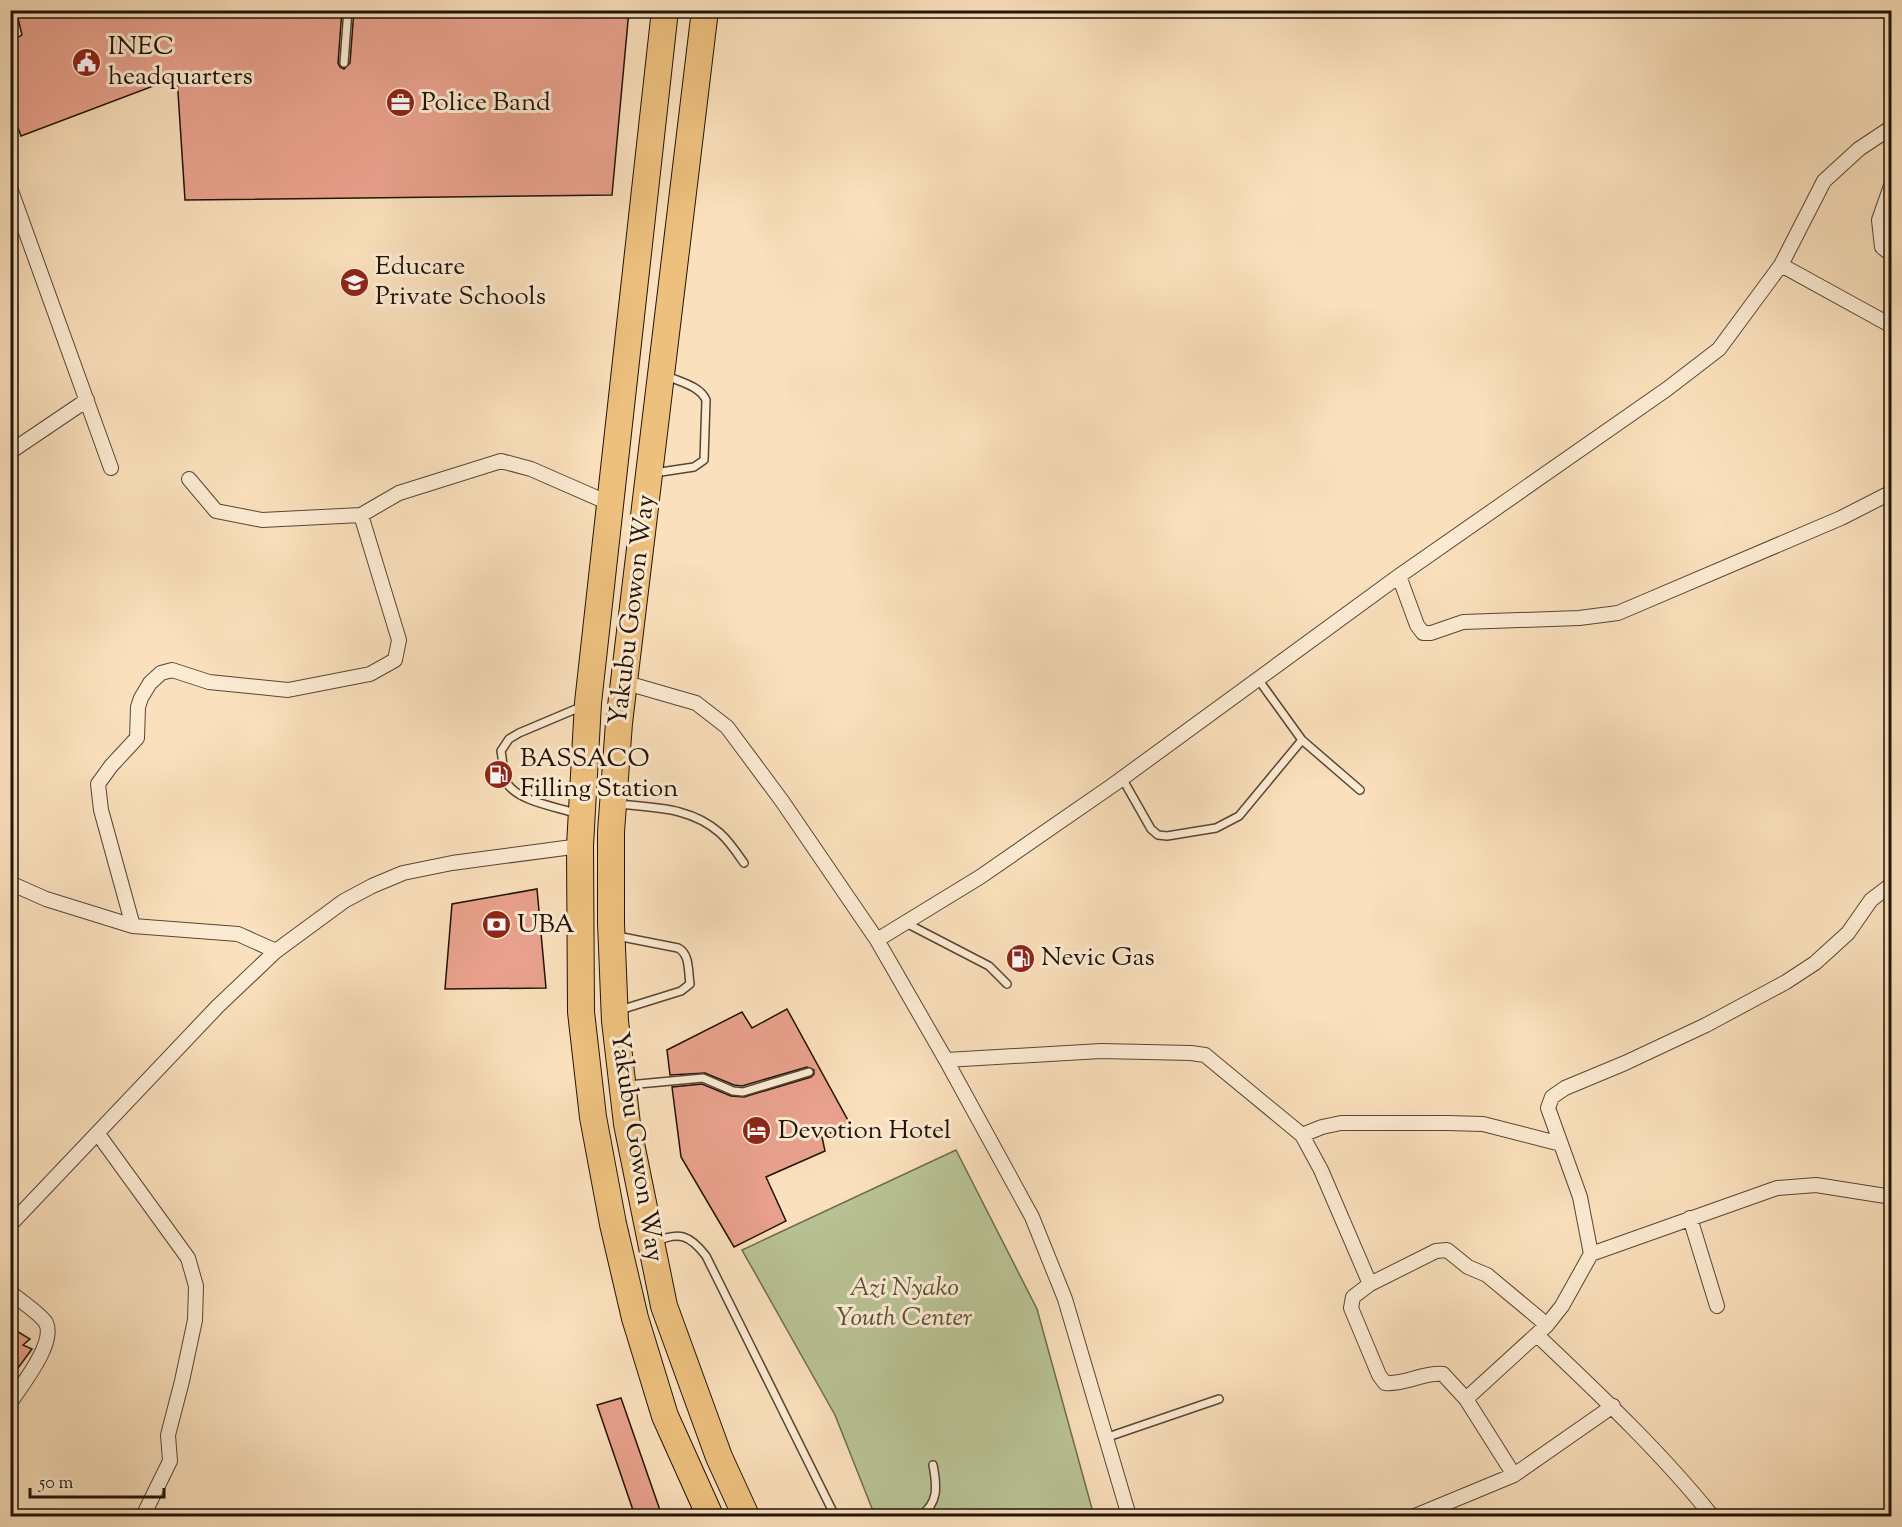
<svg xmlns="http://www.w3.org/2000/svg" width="1902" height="1527" font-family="'Sorts Mill Goudy',serif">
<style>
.park{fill:#b9c395;stroke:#6d6b4e;stroke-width:1.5}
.building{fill:#eaa28e;stroke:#211307;stroke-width:1.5}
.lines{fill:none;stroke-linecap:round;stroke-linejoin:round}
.lane-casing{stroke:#574634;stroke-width:10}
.street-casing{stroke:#574634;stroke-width:16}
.highway-casing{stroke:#211307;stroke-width:28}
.lane{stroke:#fcebd3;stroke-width:7}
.street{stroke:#fcebd3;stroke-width:14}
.highway{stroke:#edc07e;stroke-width:26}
.labels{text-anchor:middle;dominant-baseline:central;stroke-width:6;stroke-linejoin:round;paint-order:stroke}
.poi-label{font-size:26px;fill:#211307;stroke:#fcebd3;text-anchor:start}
.street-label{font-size:26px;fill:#211307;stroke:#fcebd3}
.park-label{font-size:26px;font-style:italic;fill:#565139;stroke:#fcebd3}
</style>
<rect width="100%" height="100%" fill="#fae0bc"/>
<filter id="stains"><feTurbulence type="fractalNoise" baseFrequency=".00333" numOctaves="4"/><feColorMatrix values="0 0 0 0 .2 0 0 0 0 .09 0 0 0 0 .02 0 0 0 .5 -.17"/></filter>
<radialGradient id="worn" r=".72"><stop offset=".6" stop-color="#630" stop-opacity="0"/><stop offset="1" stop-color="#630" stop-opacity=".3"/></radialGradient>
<path class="park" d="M 956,1150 L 1037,1309 L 1094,1516 L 875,1516 L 835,1415 L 742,1250 Z"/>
<path class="building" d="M 16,10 L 342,10 L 338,63 L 340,67 L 344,69 L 350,63 L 354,10 L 629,10 L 612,195 L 185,200 L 177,77 L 21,136 L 10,107 L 10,42 L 22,35 Z
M 537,889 L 546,988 L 445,989 L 452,904 Z
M 787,1009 L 850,1124 L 822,1137 L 825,1151 L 766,1177 L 786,1221 L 734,1247 L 681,1157 L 672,1087 L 702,1084 L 731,1096 L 744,1097 L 811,1077 L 814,1074 L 814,1070 L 807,1067 L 742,1086 L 734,1085 L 705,1073 L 670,1075 L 667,1050 L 742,1012 L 752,1028 Z
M 10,1327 L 30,1339 L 23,1345 L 32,1349 L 10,1379 Z
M 621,1398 L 662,1516 L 635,1516 L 597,1405 Z"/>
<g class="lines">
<defs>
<path id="lane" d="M 344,63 L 348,10
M 654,473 L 694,467 L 704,460 L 706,400 C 700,386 680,382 667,376
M 1258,679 L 1302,740 L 1360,790
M 1122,778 L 1151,829 L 1158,835 L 1167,836 L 1216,828 L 1239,816 L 1302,740
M 618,804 C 655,808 691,807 720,833 C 729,841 737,853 744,863
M 575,813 C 557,807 517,801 507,783 C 503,774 503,761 501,751 L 509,739 L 519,733 L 583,706
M 906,923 L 989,966 L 1007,984
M 617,936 L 678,948 C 690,954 688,971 690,984 L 681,991 L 620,1010
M 628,1085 L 703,1078 L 733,1091 L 743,1092 L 809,1072
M 655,1242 C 679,1231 690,1235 706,1256 L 835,1516
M 1105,1438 L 1219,1399
M 920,1516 C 939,1503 937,1486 933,1465"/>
<path id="street" d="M 1892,183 L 1879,220 L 1882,247 L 1892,255
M 10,188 L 111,468
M 1781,265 L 1892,326
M 10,452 L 87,400
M 189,479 L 216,511 L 262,520 L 361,515 L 399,493 L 501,461 L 531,469 L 611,504
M 1399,576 L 1417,625 L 1423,633 L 1431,633 L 1463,622 L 1579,618 L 1618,613 L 1841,518 L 1892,492
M 623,682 L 696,703 L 727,727 L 782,801 L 877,940 L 946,1060 L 1032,1217 L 1065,1299 L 1129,1516
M 10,883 L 46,899 L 133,926 L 238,934 L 276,951
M 133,926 L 101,810 L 98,784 L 111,766 L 137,738 L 138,707 L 141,698 L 150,683 L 161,673 L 172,670 L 209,682 L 288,690 L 370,674 L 395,660 L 399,640 L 361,515
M 877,940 L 980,877 L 1113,785 L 1399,576 L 1667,389 L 1719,349 L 1781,265 L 1824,181 L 1859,149 L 1892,127
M 946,1060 L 1101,1051 L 1191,1053 L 1205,1055 L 1302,1135 L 1321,1170 L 1370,1284
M 98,1134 L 188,1258 L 196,1286 L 195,1320 L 182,1381 L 168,1435 L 170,1461 L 143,1516
M 1302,1135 L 1322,1127 L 1341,1123 L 1447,1123 L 1483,1124 L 1561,1144
M 1690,1218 L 1717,1306
M 10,1225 L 218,1006 L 276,951 L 344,901 L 372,886 L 403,873 L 452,863 L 580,846
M 1591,1254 L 1777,1188 L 1816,1185 L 1892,1197
M 10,1292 C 19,1300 41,1314 46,1323 C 56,1343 21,1386 10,1403
M 1537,1335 C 1598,1393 1660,1451 1712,1516
M 1466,1399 L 1547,1325 L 1562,1306 L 1591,1254 L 1580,1197 L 1548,1108 L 1552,1097 L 1565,1088 L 1625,1063 L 1706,1025 L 1786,982 L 1815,963 L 1848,933 L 1871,900 L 1892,884
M 1514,1475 L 1466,1399 L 1443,1374 C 1423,1372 1405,1385 1385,1383 L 1379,1375 L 1351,1308 L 1353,1297 L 1370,1284 L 1436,1251 L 1447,1250 L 1468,1267 L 1487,1275 L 1547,1325
M 1415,1516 L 1514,1475 L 1613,1406"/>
<path id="highway" d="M 665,10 L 588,703 L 580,846 L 581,1012 L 593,1117 L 613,1224 L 635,1318 L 665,1416 L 710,1516
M 705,10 L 619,723 L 611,832 L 611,923 L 615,1021 L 627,1124 L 664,1306 L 719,1457 L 746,1516"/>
</defs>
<use href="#lane" class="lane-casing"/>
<use href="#street" class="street-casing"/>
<use href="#highway" class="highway-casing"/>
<use href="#lane" class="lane"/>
<use href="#street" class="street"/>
<use href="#highway" class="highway"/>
</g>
<defs>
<symbol id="civic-disc" viewBox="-11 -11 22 22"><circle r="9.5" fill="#8f2418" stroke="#fcebd3"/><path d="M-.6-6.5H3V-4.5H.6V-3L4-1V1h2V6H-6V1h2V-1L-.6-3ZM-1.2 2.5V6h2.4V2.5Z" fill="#fff"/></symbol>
<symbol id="office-disc" viewBox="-11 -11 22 22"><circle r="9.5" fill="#8f2418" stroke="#fcebd3"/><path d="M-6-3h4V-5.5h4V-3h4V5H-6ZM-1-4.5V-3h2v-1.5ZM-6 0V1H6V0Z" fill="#fff"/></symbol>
<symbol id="school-disc" viewBox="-11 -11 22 22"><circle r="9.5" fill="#8f2418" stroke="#fcebd3"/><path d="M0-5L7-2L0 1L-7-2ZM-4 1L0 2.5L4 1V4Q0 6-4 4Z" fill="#fff"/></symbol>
<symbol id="fuel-disc" viewBox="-11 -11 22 22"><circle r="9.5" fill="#8f2418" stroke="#fcebd3"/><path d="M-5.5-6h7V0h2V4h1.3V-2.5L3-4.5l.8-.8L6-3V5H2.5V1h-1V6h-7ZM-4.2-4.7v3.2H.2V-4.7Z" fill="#fff"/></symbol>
<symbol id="bank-disc" viewBox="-11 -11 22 22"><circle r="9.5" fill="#8f2418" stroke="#fcebd3"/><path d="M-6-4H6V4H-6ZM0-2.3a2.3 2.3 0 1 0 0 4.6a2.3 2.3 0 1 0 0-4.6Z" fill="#fff"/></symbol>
<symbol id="hotel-disc" viewBox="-11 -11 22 22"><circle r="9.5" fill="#8f2418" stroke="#fcebd3"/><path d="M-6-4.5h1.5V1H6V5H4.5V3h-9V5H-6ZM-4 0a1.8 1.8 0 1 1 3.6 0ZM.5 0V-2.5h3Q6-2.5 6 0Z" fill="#fff"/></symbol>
</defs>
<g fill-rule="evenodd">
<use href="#civic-disc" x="70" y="46" width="33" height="33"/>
<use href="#office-disc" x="384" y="86" width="33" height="33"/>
<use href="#school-disc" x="338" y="266" width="33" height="33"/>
<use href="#fuel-disc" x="482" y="758" width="33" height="33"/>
<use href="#bank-disc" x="480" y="908" width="33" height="33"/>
<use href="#fuel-disc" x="1004" y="942" width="33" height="33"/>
<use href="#hotel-disc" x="740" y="1114" width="33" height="33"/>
</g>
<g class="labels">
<g class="poi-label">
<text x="108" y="47">INEC<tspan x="108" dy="30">headquarters</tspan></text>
<text x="421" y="103">Police Band</text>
<text x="375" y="267">Educare<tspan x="375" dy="30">Private Schools</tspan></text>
<text x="520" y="759">BASSACO<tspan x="520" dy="30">Filling Station</tspan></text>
<text x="517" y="925">UBA</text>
<text x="1041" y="958">Nevic Gas</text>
<text x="778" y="1131">Devotion Hotel</text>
</g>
<g class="street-label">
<text transform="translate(633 610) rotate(-83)">Yakubu Gowon Way</text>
<text transform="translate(636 1147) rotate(81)">Yakubu Gowon Way</text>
</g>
<g class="park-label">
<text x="904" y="1288">Azi Nyako<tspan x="904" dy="30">Youth Center</tspan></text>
</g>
</g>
<rect width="1902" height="1527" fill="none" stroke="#fae0bc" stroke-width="36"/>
<rect x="12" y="12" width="1878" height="1503" fill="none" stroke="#211307" stroke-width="3"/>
<rect x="18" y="18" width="1866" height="1491" fill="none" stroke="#211307" stroke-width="1.5"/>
<path d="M30 1488v9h134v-9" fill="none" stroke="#211307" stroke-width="3"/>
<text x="39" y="1488" font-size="18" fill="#211307" stroke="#fcebd3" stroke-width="4.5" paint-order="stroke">50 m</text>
<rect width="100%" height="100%" filter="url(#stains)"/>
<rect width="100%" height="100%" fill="url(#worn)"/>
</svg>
